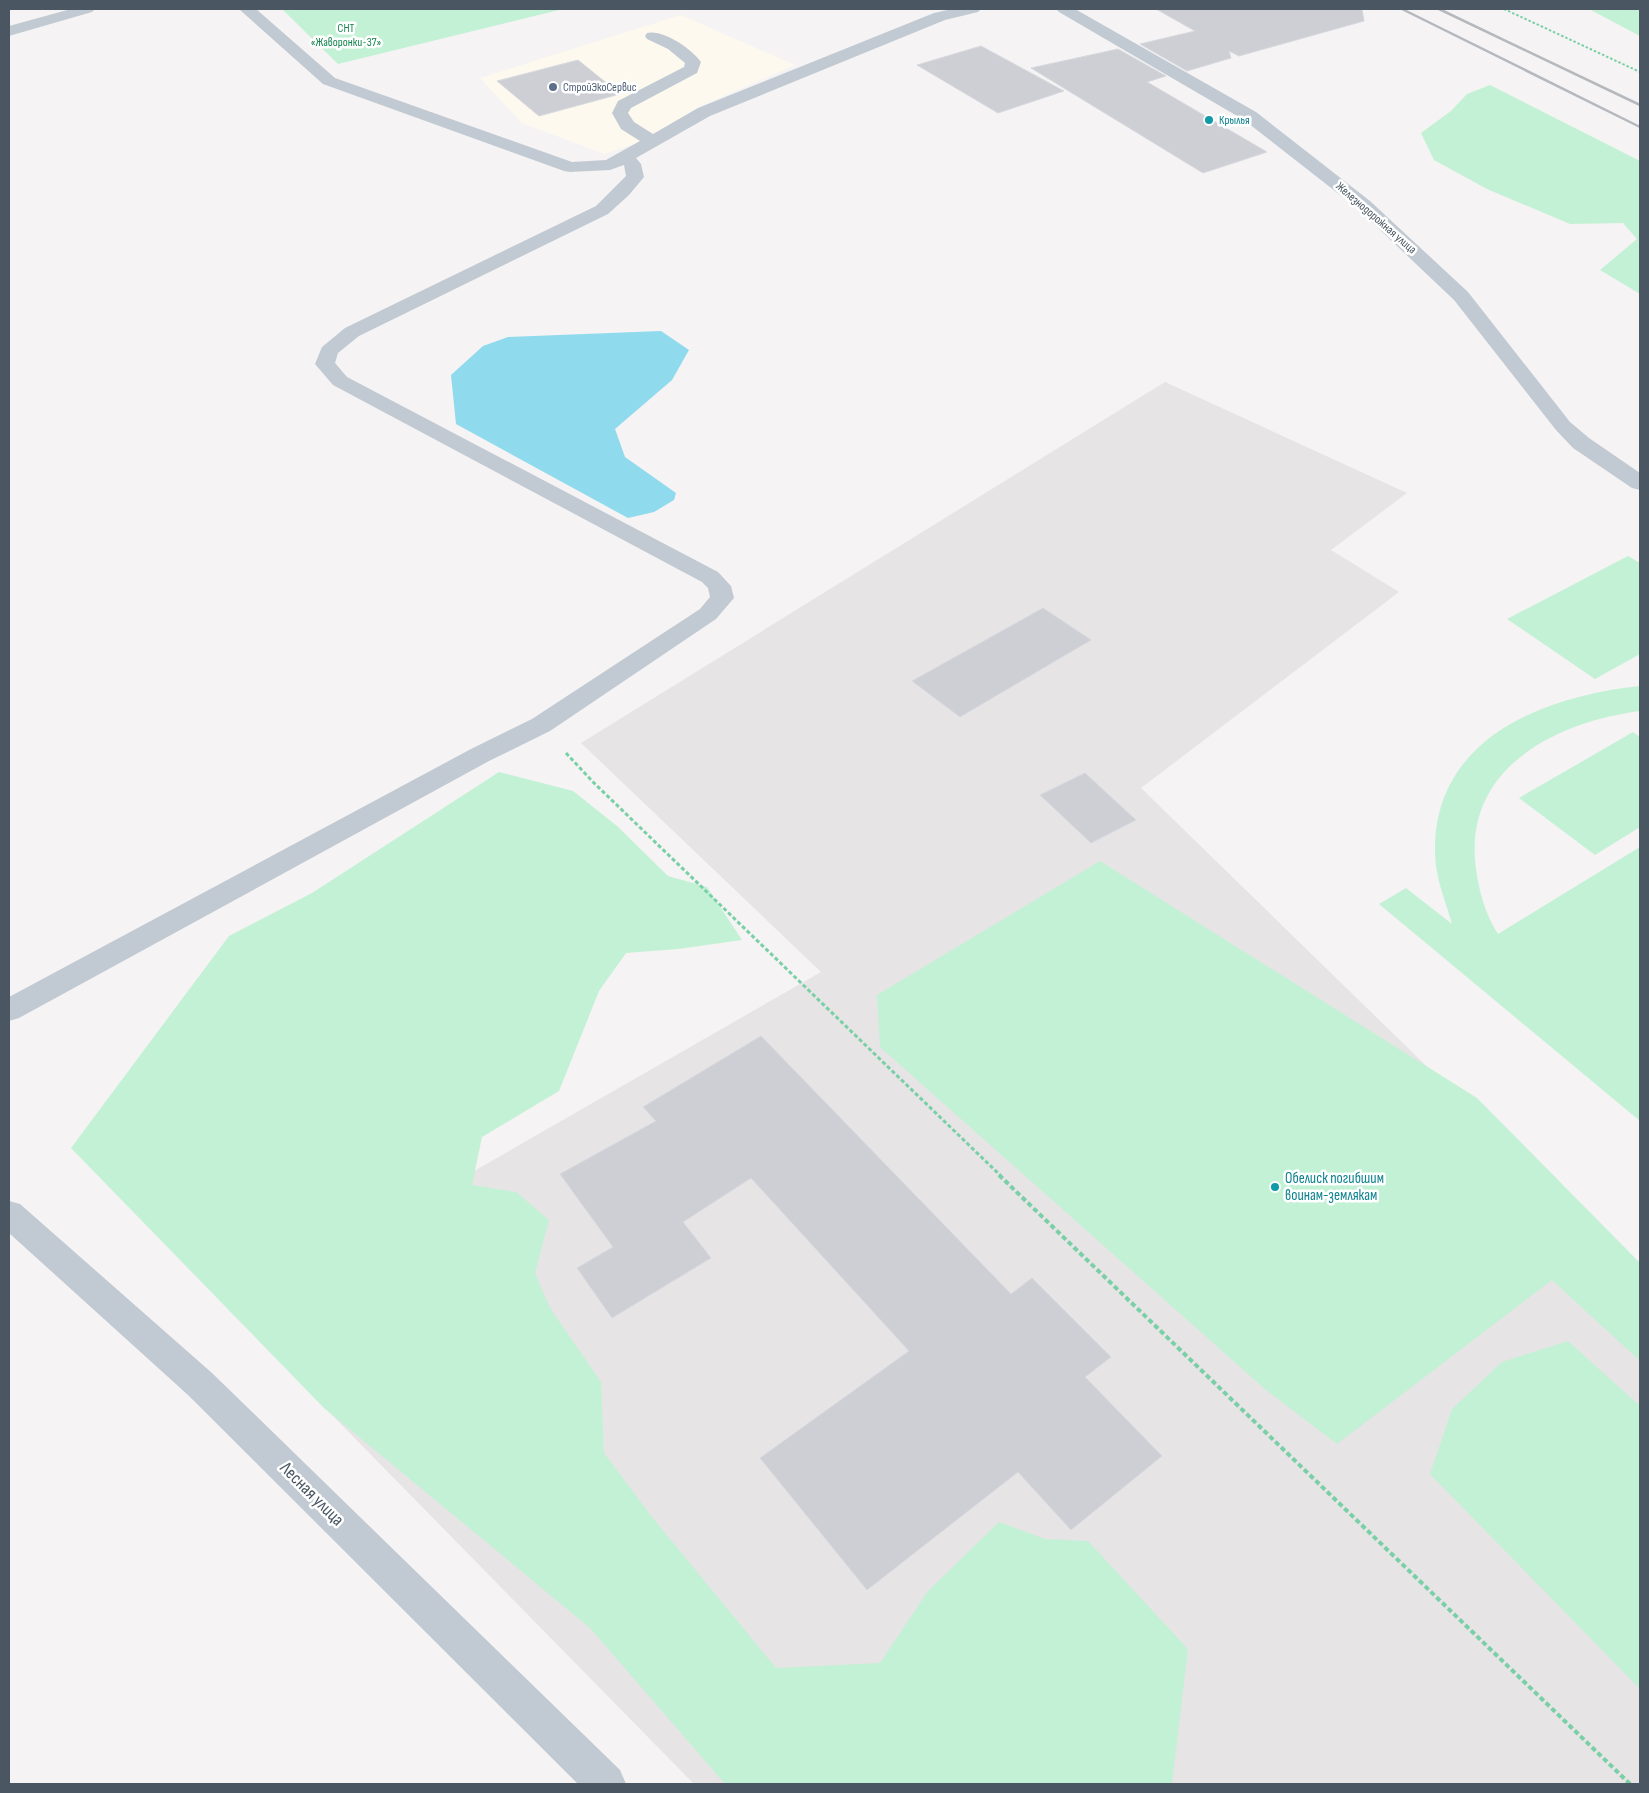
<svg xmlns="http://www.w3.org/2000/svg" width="1649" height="1793" font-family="'Sofia Sans Condensed',sans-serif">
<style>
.commercial{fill:#fdf9ef}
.education{fill:#e6e4e5}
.green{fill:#c3f1d5}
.water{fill:#90daee}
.building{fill:#cdcfd5;stroke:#d7d9de}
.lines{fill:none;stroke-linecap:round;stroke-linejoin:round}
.path-far2{stroke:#7ad0a6;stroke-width:2;stroke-dasharray:2.5 2;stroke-linecap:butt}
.path-far1{stroke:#7ad0a6;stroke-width:3;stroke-dasharray:4 2.5;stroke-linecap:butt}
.path{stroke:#7ad0a6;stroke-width:4;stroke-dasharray:5 3;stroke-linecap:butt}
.minor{fill:#c1cad2;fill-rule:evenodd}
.rail{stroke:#b5b8bd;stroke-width:2.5}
.service-dot{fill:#5c6f8a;stroke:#fff;stroke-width:2}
.culture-dot{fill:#0f9aa8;stroke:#fff;stroke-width:2}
.labels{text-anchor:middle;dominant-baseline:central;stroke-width:5;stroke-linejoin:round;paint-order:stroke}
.far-park-label{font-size:12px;fill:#17864f;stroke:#fff}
.far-service-label{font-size:12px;fill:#4e5e75;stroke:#fff;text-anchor:start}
.far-culture-label{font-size:12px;fill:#0d838f;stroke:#fff;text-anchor:start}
.far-street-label{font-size:12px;fill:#4a5661;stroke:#fff}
.culture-label{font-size:15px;fill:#0d838f;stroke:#fff;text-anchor:start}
.near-street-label{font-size:18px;fill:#4a5661;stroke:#fff}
</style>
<rect width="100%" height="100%" fill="#f5f3f3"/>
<path class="commercial" d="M 681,15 L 795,65 L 701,106 L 641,142 L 604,154 L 522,123 L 480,78 Z"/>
<path class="education" d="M 1165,382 L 1407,493 L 1331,550 L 1399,592 L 1141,788 L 1640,1274 L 1640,1784 L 694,1784 L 230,1311 L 821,972 L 581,743 Z"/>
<path class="green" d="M 282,9 L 563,9 L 338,64 Z
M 1589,9 L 1640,9 L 1640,36 Z
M 1490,85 L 1640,161 L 1640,294 L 1600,270 L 1637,239 L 1623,223 L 1570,224 L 1487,189 L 1434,160 L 1421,133 L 1451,111 L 1467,94 Z
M 1628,556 L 1640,563 L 1640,654 L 1595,679 L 1507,619 Z
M 1640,686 L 1640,711 C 1556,722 1462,768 1476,869 C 1479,891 1485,914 1498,934 L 1640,847 L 1640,1121 L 1379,904 L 1406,888 L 1452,924 C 1445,899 1435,878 1435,851 C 1434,737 1545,696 1640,686 Z
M 1633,732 L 1640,737 L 1640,827 L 1595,855 L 1519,798 Z
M 499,772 L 573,791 L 617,826 L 668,876 L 707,887 L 742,940 L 678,949 L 626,953 L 599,991 L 559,1091 L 482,1137 L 472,1185 L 516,1192 L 549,1220 L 535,1273 L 550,1308 L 601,1382 L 604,1453 L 652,1517 L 776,1668 L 880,1663 L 928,1591 L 999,1522 L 1045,1539 L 1088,1541 L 1188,1649 L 1172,1784 L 725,1784 L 590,1628 L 324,1408 L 71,1148 L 229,936 L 312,893 Z
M 1100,861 L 1477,1098 L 1640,1263 L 1640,1361 L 1552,1280 L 1337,1444 L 1266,1390 L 880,1047 L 877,995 Z
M 1568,1341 L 1640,1406 L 1640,1689 L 1430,1474 L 1452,1409 L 1502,1362 Z"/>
<path class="water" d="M 661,331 L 689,350 L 672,380 L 615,429 L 625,457 L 676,493 L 674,500 L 654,512 L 628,518 L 456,424 L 451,375 L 483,346 L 508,337 Z"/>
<path class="building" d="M 1156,9 L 1362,9 L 1364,21 L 1239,56 L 1229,51 L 1231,58 L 1187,71 L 1140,44 L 1195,31 Z
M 981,46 L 1064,91 L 998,113 L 917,65 Z
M 1118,49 L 1166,76 L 1147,82 L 1267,152 L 1203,173 L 1031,68 Z
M 578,60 L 620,94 L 539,116 L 497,81 Z
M 1043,608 L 1091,640 L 960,717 L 912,681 Z
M 1085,773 L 1136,820 L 1091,843 L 1040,795 Z
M 761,1036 L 1011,1294 L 1032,1278 L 1111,1357 L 1085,1377 L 1162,1456 L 1071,1530 L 1018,1472 L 867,1590 L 760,1458 L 909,1351 L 751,1178 L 683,1222 L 711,1258 L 612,1318 L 577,1268 L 613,1247 L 560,1174 L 656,1121 L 643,1107 Z"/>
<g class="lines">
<path class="path-far2" d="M 1504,9 L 1640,72"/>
<path class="path-far1" d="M 566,753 L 594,783 L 1001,1176"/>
<path class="path" d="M 999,1175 L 1630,1784"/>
<path class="minor" d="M 71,9 L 95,9 L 92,12 L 9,36 L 9,26 Z
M 239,9 L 256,9 L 335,78 L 572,162 L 606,160 L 640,141 L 621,129 L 612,113 L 618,101 L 684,67 L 685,63 L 668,49 L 647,39 L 645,36 L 647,33 C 663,29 692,49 701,62 L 697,73 L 631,108 L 628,113 L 634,122 L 653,134 L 698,108 L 934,13 L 952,9 L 981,9 L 978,12 L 945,20 L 710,116 L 636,158 L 641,164 L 644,177 L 629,195 L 608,214 L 359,336 L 338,353 L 335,363 L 347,377 L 718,572 L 731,586 L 734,598 L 716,619 L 550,731 L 489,761 L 19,1018 L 9,1021 L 9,997 L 471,749 L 532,719 L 700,609 L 710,597 L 708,588 L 702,582 L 333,385 L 315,364 L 322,347 L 345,328 L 596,206 L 626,176 L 624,165 L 610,170 L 570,172 L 564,171 L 323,84 Z
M 1056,9 L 1075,9 L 1256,112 L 1370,201 L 1468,292 L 1570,422 L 1589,438 L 1640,473 L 1640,490 L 1632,488 L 1573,448 L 1556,430 L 1454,300 L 1358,209 L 1244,120 L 1059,12 Z
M 9,1201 L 20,1204 L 212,1373 L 620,1770 L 626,1784 L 578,1784 L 188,1395 L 9,1233 Z"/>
<path class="rail" d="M 1402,9 L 1640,127
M 1439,9 L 1640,105"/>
</g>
<circle class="service-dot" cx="553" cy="87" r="5"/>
<g class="culture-dot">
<circle cx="1209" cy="120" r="5"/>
<circle cx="1275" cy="1187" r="5"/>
</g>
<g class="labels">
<g class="far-park-label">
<text x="346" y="28">СНТ<tspan x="346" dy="14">«Жаворонки-37»</tspan></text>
</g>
<g class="far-service-label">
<text x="563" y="87">СтройЭкоСервис</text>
</g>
<g class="far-culture-label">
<text x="1219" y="120">Крылья</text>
</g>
<g class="far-street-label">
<text transform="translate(1376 218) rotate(41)">Железнодорожная улица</text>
</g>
<g class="culture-label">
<text x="1285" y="1178">Обелиск погибшим<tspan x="1285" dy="17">воинам-землякам</tspan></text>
</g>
<g class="near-street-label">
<text transform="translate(312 1494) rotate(45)">Лесная улица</text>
</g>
</g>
<rect width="1649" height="1793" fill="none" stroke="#4a5661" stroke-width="20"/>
</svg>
